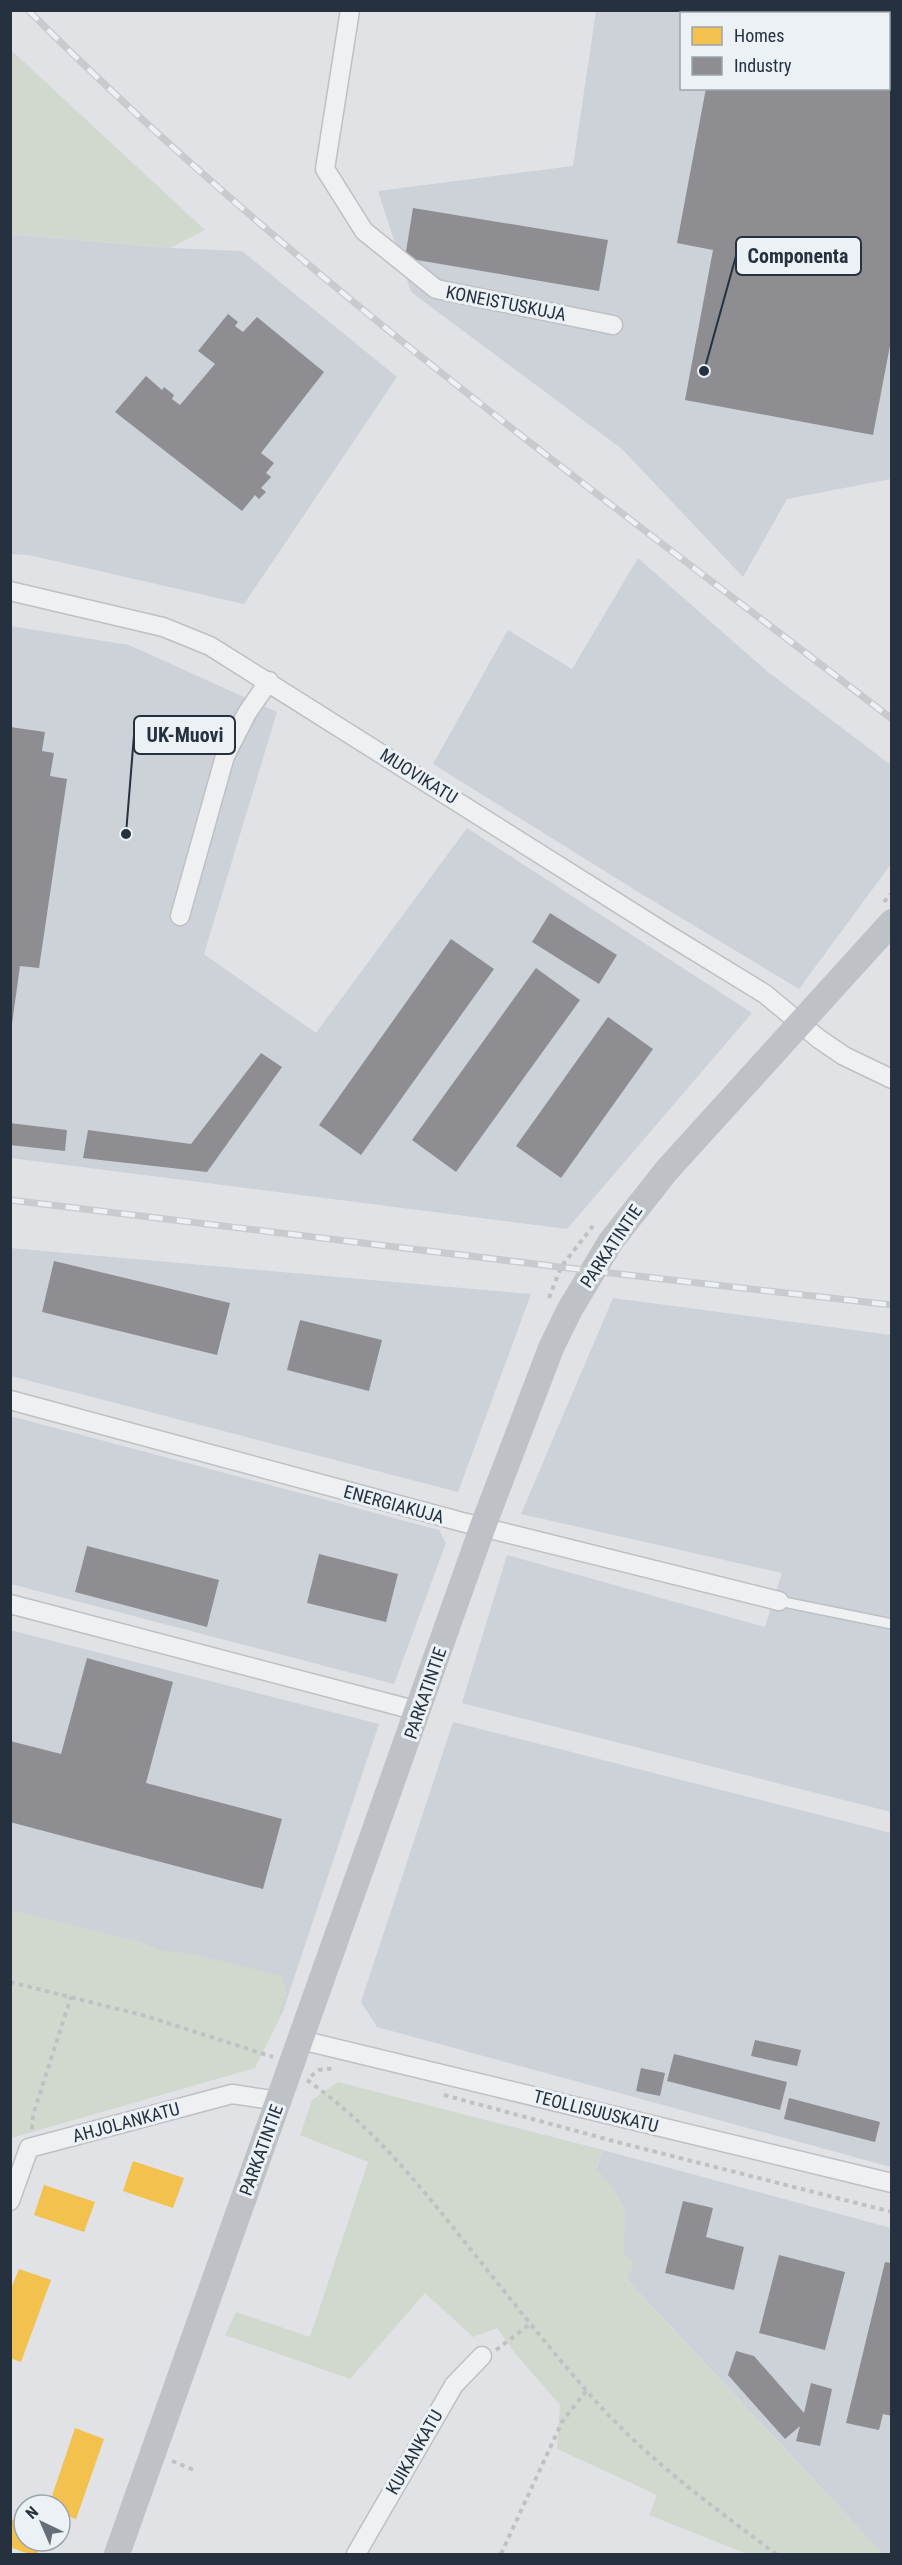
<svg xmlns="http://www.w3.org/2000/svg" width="902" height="2565" font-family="'Roboto Condensed',sans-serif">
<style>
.built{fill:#cdd2d9;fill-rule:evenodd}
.green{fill:#d1d9cf}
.homes{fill:#f2c14e}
.industry{fill:#8d8d92}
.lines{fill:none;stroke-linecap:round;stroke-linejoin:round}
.lane-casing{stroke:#bec0c3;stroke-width:12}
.street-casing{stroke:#bec0c3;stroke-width:21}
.path{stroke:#bfc1c5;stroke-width:4;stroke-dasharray:4.5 4.5;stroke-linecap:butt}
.lane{stroke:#eff0f2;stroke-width:9}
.street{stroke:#eff0f2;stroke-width:18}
.secondary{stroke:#bec1c5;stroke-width:26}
.rail-casing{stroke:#c8cacd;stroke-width:7}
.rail{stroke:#ecf1f5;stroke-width:4.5;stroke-dasharray:14;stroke-linecap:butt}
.labels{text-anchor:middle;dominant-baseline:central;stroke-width:6;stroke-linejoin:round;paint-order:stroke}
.street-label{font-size:18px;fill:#25313f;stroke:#ecf1f5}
.leader{fill:none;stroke:#25313f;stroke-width:2}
.callout-dot{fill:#25313f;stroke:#ecf1f5;stroke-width:2}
.callout{fill:#ecf1f5;stroke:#25313f;stroke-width:2}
.callout-label{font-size:20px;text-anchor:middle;font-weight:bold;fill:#25313f}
</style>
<rect width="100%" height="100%" fill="#e0e2e5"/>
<path class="built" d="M 596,11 L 891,11 L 891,479 L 787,499 L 743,577 L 622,449 L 411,292 L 378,191 L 573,166 ZM 682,14 L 888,14 L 888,88 L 682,88 Z
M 10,234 L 170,248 L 242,251 L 397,377 L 244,604 L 29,555 L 11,554 Z
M 638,558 L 768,672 L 891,765 L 891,864 L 799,989 L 635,890 L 433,764 L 508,630 L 572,669 Z
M 10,626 L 129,645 L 277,712 L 204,954 L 316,1033 L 467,828 L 752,1013 L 567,1229 L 11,1158 Z
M 10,1248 L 531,1294 L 458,1492 L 11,1376 Z
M 613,1298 L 891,1335 L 891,1812 L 462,1703 L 507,1555 L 765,1627 L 782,1573 L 521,1514 Z
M 10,1416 L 439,1530 L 446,1543 L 394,1684 L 11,1584 Z
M 10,1630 L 379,1724 L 282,2014 L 11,1951 Z
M 453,1722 L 891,1833 L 891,2167 L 377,2027 L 361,2002 Z
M 603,2150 L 891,2228 L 891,2554 L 883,2554 L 576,2225 Z"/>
<path class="green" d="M 10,50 L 11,50 L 205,230 L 170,248 L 11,234 Z
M 11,1910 L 134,1940 L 160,1950 L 192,1954 L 282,1976 L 287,1994 L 279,2013 L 282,2014 L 255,2068 L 11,2138 Z
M 338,2082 L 603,2150 L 596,2168 L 612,2186 L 625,2209 L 624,2253 L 634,2262 L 627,2280 L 883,2554 L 747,2554 L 649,2515 L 657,2495 L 557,2449 L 560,2405 L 514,2352 L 497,2328 L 473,2337 L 425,2293 L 350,2379 L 225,2335 L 236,2312 L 310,2337 L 368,2162 L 300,2135 L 312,2100 Z"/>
<path class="homes" d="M 133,2161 L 184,2178 L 173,2208 L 123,2191 Z
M 44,2185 L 95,2202 L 84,2232 L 34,2215 Z
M 19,2269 L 51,2280 L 21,2362 L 10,2358 L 10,2291 Z
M 75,2428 L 104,2439 L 76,2519 L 60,2513 L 60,2505 L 49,2505 Z
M 10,2519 L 24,2524 L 24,2541 L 42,2541 L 37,2554 L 29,2554 L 10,2547 Z"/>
<path class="industry" d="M 721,10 L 892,10 L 892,335 L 873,435 L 685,400 L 713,250 L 677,243 L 706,88 L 888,88 L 888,14 L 721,14 Z
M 413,208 L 608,240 L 599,291 L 405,258 Z
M 228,314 L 238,322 L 235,326 L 243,332 L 257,317 L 324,372 L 261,453 L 274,463 L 266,473 L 271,477 L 261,488 L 266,492 L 259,499 L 255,495 L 242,511 L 115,412 L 146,376 L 162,390 L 164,387 L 174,395 L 172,399 L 180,405 L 215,364 L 198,351 Z
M 10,727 L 45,732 L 42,751 L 54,753 L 50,776 L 67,779 L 39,968 L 20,966 L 12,1024 Z
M 550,913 L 617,955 L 599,984 L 532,942 Z
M 451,939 L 494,969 L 361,1155 L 319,1125 Z
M 536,968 L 580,1000 L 456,1172 L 412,1140 Z
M 608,1017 L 653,1049 L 561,1178 L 516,1146 Z
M 261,1053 L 282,1067 L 207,1172 L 83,1158 L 88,1130 L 191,1144 Z
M 10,1123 L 67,1130 L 65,1151 L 10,1145 Z
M 54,1261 L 230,1303 L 217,1355 L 42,1312 Z
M 300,1320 L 382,1340 L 369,1391 L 287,1370 Z
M 87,1546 L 219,1580 L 207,1627 L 75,1592 Z
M 319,1554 L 398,1574 L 386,1622 L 307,1603 Z
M 87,1658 L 173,1682 L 146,1783 L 282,1819 L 263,1889 L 10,1822 L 10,1741 L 61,1754 Z
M 755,2040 L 801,2050 L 797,2066 L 751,2056 Z
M 674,2054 L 787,2082 L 780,2110 L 667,2081 Z
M 641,2068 L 665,2073 L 660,2096 L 636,2091 Z
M 789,2098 L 880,2122 L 875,2142 L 784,2119 Z
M 683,2201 L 713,2208 L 706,2237 L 744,2247 L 734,2290 L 665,2273 Z
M 779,2255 L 845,2272 L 825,2350 L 759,2333 Z
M 885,2262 L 892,2263 L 892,2416 L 883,2414 L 879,2430 L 846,2423 Z
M 736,2351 L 754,2356 L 804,2413 L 811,2383 L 832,2389 L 820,2446 L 796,2441 L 800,2426 L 785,2439 L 728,2375 Z"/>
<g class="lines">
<defs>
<path id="lane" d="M 779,1601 L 892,1624"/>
<path id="street" d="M 350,10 L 325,169 L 364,231 L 436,289 L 613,325
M 10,591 L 163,627 L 210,646 L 667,934 L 765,994 L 819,1039 L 844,1056 L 892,1079
M 180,916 L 225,756 L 247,713 L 269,681
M 10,1400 L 462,1522 L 779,1601
M 10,1604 L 418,1711
M 301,2040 L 892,2183
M 10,2201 L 29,2148 L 232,2094 L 279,2101
M 356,2554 L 454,2385 L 482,2356"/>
</defs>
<use href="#lane" class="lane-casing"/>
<use href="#street" class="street-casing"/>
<path class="path" d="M 884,902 L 892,893
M 549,1298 L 561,1267 L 593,1226
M 10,1982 L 146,2016 L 273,2057
M 311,2076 L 319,2070 L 335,2068
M 307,2080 C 372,2126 418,2183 467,2245 C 506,2293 544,2342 585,2389 C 640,2454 708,2503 776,2554
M 444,2095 L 617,2142 L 892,2212
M 32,2129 L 33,2115 L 71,1997
M 496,2350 L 530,2324
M 172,2461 L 194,2470
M 501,2554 L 562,2422 L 586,2391"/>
<use href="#lane" class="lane"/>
<use href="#street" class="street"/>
<path class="secondary" d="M 117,2554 L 483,1526 L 551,1348 L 570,1309 L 611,1241 L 667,1170 L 892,922"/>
<defs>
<path id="rail" d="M 28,10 C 292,274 597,492 892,719
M 10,1200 L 593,1271 L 892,1305"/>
</defs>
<use href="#rail" class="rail-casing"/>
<use href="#rail" class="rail"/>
</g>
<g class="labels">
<g class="street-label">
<text transform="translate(506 303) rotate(11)">KONEISTUSKUJA</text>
<text transform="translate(419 776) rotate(32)">MUOVIKATU</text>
<text transform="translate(611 1246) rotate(-56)">PARKATINTIE</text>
<text transform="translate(394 1504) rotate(15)">ENERGIAKUJA</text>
<text transform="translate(425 1693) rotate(-71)">PARKATINTIE</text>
<text transform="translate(596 2111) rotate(14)">TEOLLISUUSKATU</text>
<text transform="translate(126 2122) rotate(-15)">AHJOLANKATU</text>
<text transform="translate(261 2150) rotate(-70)">PARKATINTIE</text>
<text transform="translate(414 2452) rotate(-60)">KUIKANKATU</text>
</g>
</g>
<path class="leader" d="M704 371L736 256M126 834L134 735"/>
<g class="callout-dot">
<circle cx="704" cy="371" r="6"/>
<circle cx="126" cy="834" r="6"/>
</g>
<g class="callout">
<rect x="736" y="237" width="125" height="38" rx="6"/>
<rect x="134" y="716" width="101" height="38" rx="6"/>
</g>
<g class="callout-label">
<text x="798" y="263">Componenta</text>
<text x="185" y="742">UK-Muovi</text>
</g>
<rect width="902" height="2565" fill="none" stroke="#25313f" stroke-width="24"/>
<rect x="680" y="12" width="210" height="78" fill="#ecf1f5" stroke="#9ca4ac" stroke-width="1.5"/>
<rect x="692" y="27" width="30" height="18" fill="#f2c14e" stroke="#9ca4ac" stroke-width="1.5"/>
<text x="734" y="42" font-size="18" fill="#25313f">Homes</text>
<rect x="692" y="57" width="30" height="18" fill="#8d8d92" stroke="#9ca4ac" stroke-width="1.5"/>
<text x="734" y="72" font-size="18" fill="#25313f">Industry</text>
<g transform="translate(42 2523) rotate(316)"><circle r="28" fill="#ecf1f5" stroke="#9ca4ac" stroke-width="1.5"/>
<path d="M0-4.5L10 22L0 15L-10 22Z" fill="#666f79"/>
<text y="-9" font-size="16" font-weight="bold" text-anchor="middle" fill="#25313f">N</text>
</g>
</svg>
